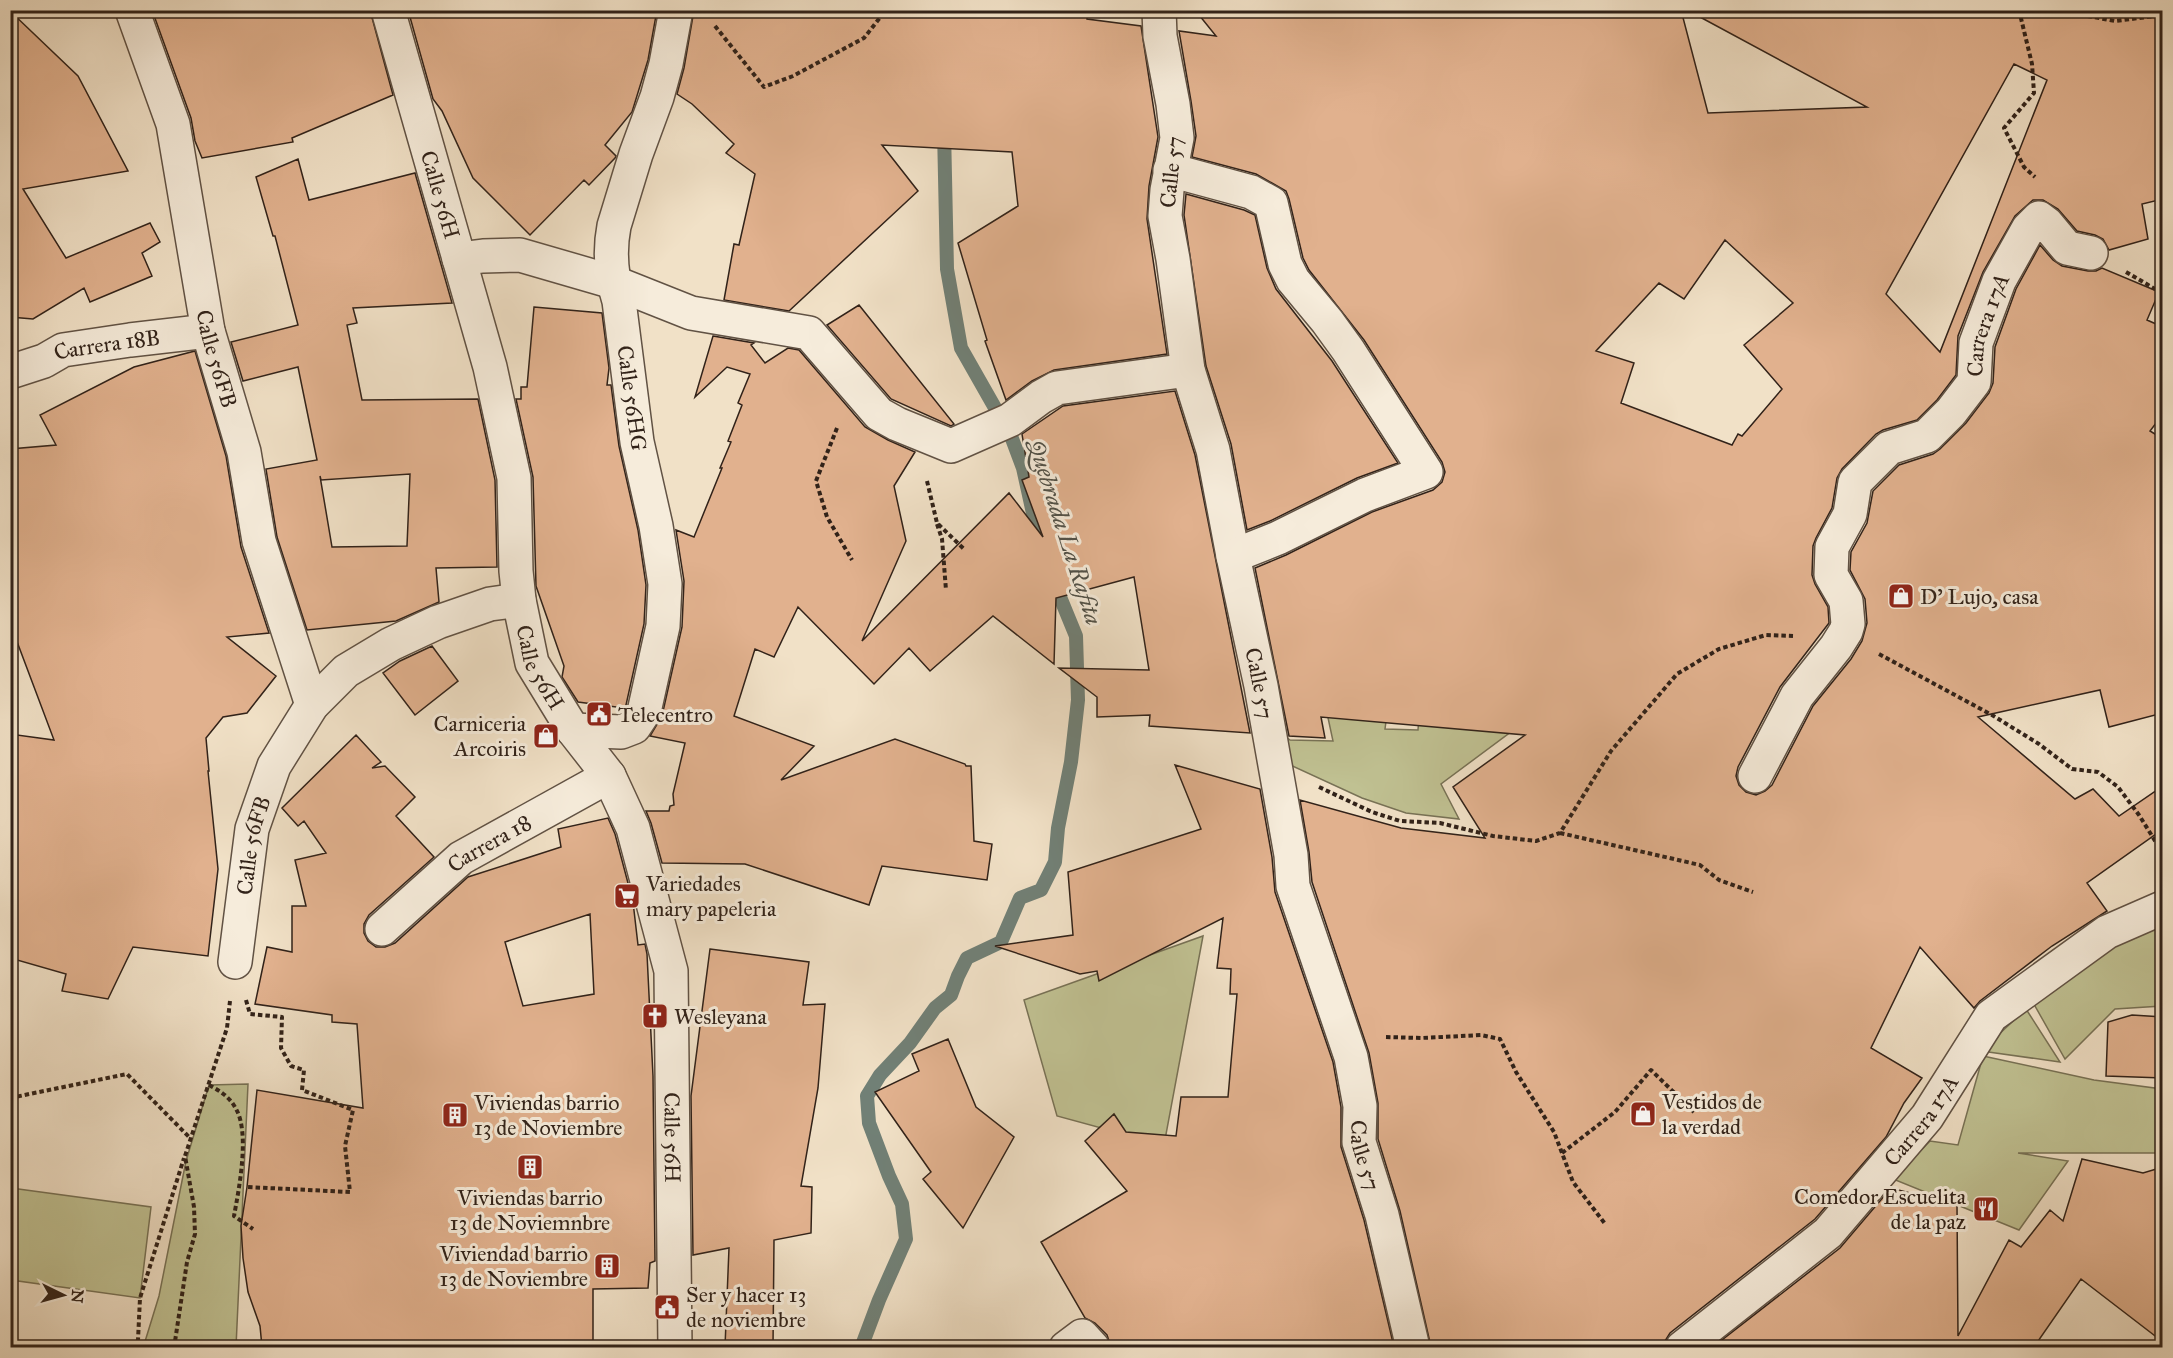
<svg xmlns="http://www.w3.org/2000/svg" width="2173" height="1358" font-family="'IM FELL Great Primer',serif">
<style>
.green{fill:#c0c192;stroke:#787256;stroke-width:1.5}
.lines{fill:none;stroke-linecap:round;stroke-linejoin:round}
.stream{stroke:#718076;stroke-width:14}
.building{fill:#e1b18e;stroke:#312219;stroke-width:1.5;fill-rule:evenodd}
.minor-casing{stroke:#615244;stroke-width:36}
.path{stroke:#312219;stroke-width:4;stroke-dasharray:4.5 3;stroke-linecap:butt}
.minor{stroke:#f6ecdb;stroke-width:33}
.labels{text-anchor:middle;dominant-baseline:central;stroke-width:6;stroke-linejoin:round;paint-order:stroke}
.street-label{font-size:22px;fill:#312219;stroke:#f6ecdb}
.poi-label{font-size:22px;fill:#312219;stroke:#f6ecdb;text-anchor:start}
.water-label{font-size:24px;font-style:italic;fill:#515148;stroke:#f6ecdb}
</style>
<rect width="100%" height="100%" fill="#f1e1c7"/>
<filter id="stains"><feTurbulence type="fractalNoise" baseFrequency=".00333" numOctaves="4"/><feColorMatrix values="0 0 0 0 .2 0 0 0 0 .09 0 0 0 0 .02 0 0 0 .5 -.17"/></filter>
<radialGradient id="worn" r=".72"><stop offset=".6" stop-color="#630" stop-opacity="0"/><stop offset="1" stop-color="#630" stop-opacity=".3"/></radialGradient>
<path class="green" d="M 1324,699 L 1388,706 L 1385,729 L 1418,730 L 1420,704 L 1488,708 L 1508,734 L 1441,784 L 1459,819 L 1406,813 L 1362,798 L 1288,764 L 1277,730 L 1290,740 L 1333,741 Z
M 2162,919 L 2162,1006 L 2115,1009 L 2065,1059 L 2031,999 L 2115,937 Z
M 1203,936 L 1164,1145 L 1057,1116 L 1024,1000 Z
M 2026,1009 L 2060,1062 L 1981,1051 Z
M 1983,1056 L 2094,1080 L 2162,1089 L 2162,1153 L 2018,1153 L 2068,1161 L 2019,1230 L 1893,1179 L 1930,1141 L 1958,1145 Z
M 248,1084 L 236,1347 L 143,1348 L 159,1296 L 186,1161 L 209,1085 Z
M 11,1188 L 151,1207 L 140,1298 L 11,1280 Z"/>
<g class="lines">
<path class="stream" d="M 944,130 L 947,269 L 961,348 L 1011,436 L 1023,468 L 1040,545
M 861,1348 L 879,1300 L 906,1239 L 902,1204 L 889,1176 L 869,1123 L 867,1096 L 880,1075 L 910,1043 L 935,1008 L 951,995 L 958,976 L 967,958 L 1001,942 L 1020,898 L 1041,890 L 1055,862 L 1058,828 L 1071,762 L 1078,700 L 1076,636 L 1053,580"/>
</g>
<path class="building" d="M 152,10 L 370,10 L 393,95 L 292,138 L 293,142 L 202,158 L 195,141 L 191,118 Z
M 408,10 L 657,10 L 648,60 L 632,112 L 605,145 L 616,156 L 615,158 L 589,185 L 584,180 L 530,235 L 473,178 L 442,111 L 433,99 Z
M 694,10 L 1087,10 L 1087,19 L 1141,26 L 1158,137 L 1149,186 L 1147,219 L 1167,354 L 1054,370 L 1032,381 L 1006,400 L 985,341 L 987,340 L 958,243 L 1018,206 L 1012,152 L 882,145 L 918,191 L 789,311 L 724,300 L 734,244 L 739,245 L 755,174 L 726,153 L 734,144 L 692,104 L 677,94 L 684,68 Z
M 1195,10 L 1681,10 L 1708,113 L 1867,107 L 1687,10 L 2163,10 L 2163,199 L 2142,204 L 2148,239 L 2109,250 L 2103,239 L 2095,235 L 2077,231 L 2058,209 L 2043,200 L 2033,200 L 2015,216 L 1983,272 L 1958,336 L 1956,375 L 1937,400 L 1917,420 L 1883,430 L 1876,434 L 1842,469 L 1837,478 L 1832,508 L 1816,538 L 1813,546 L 1812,575 L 1815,584 L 1828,607 L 1829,623 L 1780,687 L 1738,767 L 1736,776 L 1739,785 L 1746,792 L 1756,795 L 1765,791 L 1772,785 L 1813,706 L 1851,659 L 1862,641 L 1867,623 L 1865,599 L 1850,570 L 1851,552 L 1867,523 L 1873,491 L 1899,465 L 1933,454 L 1940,449 L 1966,423 L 1989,393 L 1993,383 L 1995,347 L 2016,289 L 2040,245 L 2053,260 L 2062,266 L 2088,271 L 2096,271 L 2102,268 L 2159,292 L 2147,320 L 2163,327 L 2163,414 L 2150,431 L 2163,439 L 2163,713 L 2109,727 L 2100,690 L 1978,717 L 2075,799 L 2093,789 L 2119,816 L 2163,786 L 2163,829 L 2087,883 L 2107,911 L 2052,946 L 1980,1001 L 1974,1008 L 1920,947 L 1871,1048 L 1922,1078 L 1904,1103 L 1886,1137 L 1815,1219 L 1670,1333 L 1665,1341 L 1664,1347 L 1431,1347 L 1400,1211 L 1378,1139 L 1378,1103 L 1369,1053 L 1312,882 L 1309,852 L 1300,800 L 1401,828 L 1485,838 L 1453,787 L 1525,735 L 1321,717 L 1325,738 L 1289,736 L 1255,568 L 1286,555 L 1372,512 L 1433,490 L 1442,482 L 1445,472 L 1442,462 L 1364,340 L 1309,270 L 1303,258 L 1289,199 L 1286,191 L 1256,174 L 1192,157 L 1196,136 L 1191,101 L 1179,31 L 1216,36 ZM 2014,64 L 2047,80 L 1940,352 L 1886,294 ZM 1725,240 L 1793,303 L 1744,345 L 1782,389 L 1742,436 L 1738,434 L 1732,445 L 1621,403 L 1634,363 L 1596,351 L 1659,283 L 1684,299 Z
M 10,11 L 78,76 L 128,171 L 23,189 L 66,258 L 150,223 L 160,242 L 142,253 L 152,276 L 90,302 L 84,288 L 33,319 L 10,317 Z
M 298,159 L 309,200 L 415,173 L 452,303 L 353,308 L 357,323 L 347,325 L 362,400 L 478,399 L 495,480 L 497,567 L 436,568 L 439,602 L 396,621 L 307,630 L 277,537 L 266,469 L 317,460 L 298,367 L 243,381 L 231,342 L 298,325 L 275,236 L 273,236 L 256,177 ZM 410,474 L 407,546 L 332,547 L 320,476 L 321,480 Z
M 1186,194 L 1244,210 L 1255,215 L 1267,268 L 1276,289 L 1332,361 L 1398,463 L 1357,478 L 1270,521 L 1247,530 L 1231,444 L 1206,366 L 1184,215 Z
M 859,305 L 954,424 L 951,426 L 891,399 L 827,325 Z
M 534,307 L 602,313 L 609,368 L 607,385 L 611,385 L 619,446 L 638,530 L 646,585 L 644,624 L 626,705 L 624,708 L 578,702 L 562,677 L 564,666 L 536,586 L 533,477 L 516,399 L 521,399 L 521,387 L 527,387 Z
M 713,336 L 754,343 L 751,345 L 765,363 L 788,348 L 799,350 L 865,427 L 888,440 L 915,452 L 894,486 L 906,541 L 862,641 L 1009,493 L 1043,537 L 1022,480 L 1029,477 L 1022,434 L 1063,406 L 1175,391 L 1195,455 L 1250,733 L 1149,726 L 1150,715 L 1097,717 L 1097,697 L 1059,668 L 1149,670 L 1134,577 L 1056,598 L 1054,664 L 993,616 L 930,671 L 909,648 L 874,684 L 798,607 L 774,657 L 755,649 L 734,716 L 814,746 L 781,780 L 895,739 L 965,764 L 966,766 L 971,766 L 974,841 L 992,844 L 987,880 L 882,866 L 869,905 L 745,864 L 662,863 L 651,823 L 646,811 L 669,811 L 670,806 L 674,805 L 673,794 L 685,743 L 650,736 L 662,716 L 682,627 L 684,581 L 676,530 L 694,537 L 722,468 L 720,468 L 731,442 L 728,441 L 742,405 L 738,403 L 750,374 L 727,367 L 695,397 Z
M 195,351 L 226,456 L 241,547 L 269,633 L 227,637 L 276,676 L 247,713 L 223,717 L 206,738 L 209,771 L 208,771 L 218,869 L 208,956 L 133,947 L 108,999 L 62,991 L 66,974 L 10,958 L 10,734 L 54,740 L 10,623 L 10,449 L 56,445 L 40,415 L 134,367 Z
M 432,646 L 458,681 L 415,715 L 383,673 L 400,661 Z
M 356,735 L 381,762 L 372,768 L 385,766 L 415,797 L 396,816 L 434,857 L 369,915 L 364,924 L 364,933 L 368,941 L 376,947 L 385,947 L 395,943 L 468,877 L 561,847 L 558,829 L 608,818 L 615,834 L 633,902 L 638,945 L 645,944 L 647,954 L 653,1076 L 655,1261 L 650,1263 L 648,1288 L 593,1289 L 593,1347 L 262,1347 L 260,1326 L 248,1292 L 243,1258 L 241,1226 L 247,1187 L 257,1090 L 363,1108 L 357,1024 L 332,1022 L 332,1015 L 255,1004 L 267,947 L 292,952 L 292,906 L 306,906 L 295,860 L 326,853 L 304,821 L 298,826 L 282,808 ZM 590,914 L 594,994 L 523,1006 L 505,942 Z
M 1175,765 L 1260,789 L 1272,857 L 1275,892 L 1333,1062 L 1341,1107 L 1341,1147 L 1364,1220 L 1394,1347 L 1111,1347 L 1107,1335 L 1095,1323 L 1085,1318 L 1041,1242 L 1127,1191 L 1085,1141 L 1114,1114 L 1126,1132 L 1176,1136 L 1181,1097 L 1228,1097 L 1237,994 L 1230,994 L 1231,969 L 1217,968 L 1223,918 L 1099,981 L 1097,971 L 1080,974 L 995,946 L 1073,935 L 1068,872 L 1201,829 Z
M 710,949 L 809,962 L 803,1005 L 825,1004 L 818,1088 L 801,1186 L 812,1187 L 811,1233 L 774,1240 L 773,1347 L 725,1347 L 729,1248 L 693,1255 L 691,1096 Z
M 2132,1015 L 2163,1017 L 2163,1078 L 2106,1076 L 2108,1022 Z
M 948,1039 L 976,1107 L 1014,1137 L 963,1228 L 923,1179 L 931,1172 L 875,1092 L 919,1071 L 912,1054 Z
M 2082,1159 L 2143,1173 L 2163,1167 L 2163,1342 L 2081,1279 L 2034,1347 L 1713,1347 L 1840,1248 L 1891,1188 L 1957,1205 L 1958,1336 L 2009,1240 L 2021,1247 L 2050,1210 L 2063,1221 Z"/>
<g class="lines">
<defs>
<g id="minor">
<path id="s1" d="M 132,10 L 173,124 L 208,331 L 244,452 L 259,541 L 312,705"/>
<path id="s2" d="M 388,10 L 490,367 L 514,478 L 516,571 L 519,600 L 532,663 L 573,730 L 609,776 L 633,828 L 671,971 L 675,1348"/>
<path id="s3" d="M 1159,10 L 1160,36 L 1173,104 L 1177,138 L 1167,190 L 1165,216 L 1173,259 L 1188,370 L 1213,450 L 1233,556 L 1261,686 L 1291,855 L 1293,886 L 1351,1057 L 1360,1106 L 1359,1142 L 1382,1215 L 1413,1348"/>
<path d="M 1170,170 L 1251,192 L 1271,203 L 1285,264 L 1293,280 L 1327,321 L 1348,350 L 1426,472 L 1365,495 L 1278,538 L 1233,556"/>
<path d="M 459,259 L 483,256 L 520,255 L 613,282 L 691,313 L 809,333 L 879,414 L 897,424 L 951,446 L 1010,420 L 1041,397 L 1057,388 L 1188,370"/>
<path id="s4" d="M 10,372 L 44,361 L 63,350 L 130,340 L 208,331"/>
<path d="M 573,730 L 621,732 L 634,727 L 644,712 L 663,626 L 665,584 L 656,526 L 637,442 L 619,301 C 611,276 609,252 614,226 L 636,154 L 657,97 L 666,64 L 676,10"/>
<path id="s5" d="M 1755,776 L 1797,696 L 1836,647 L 1846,631 L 1848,624 L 1846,601 L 1831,575 L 1832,547 L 1850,514 L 1855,482 L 1889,448 L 1927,436 L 1951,412 L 1974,382 L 1976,343 L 1999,281 L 2028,229 L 2039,218 L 2047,224 L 2067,248 L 2091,253"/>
<path id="s6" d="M 382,929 L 461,858 L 609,776"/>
<path id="s7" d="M 235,962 L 252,829 L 274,766 L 312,705 L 346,671 L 391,644 L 438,622 L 490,604 L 519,600"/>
<path d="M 1066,1348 L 1082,1336 L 1093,1348"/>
<path id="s8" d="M 1682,1348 L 1828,1233 L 1927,1117 L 1991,1016 L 2107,932 L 2162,908"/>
</g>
</defs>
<use href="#minor" class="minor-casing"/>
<path class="path" d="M 2019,10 L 2032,64 L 2034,93 L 2004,128 L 2024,167 L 2035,177
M 2028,14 L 2066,12 L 2115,21 L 2156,16 L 2162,19
M 715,26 L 764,87 L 793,76 L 864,38 L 886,10
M 2126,272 L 2162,293
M 837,428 L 816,481 L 827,517 L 852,560
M 927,481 L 937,523 L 965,550
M 937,524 L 942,539 L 946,590
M 1879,654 L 1992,715 L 2039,744 L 2072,769 L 2098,772 L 2118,787 L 2139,815 L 2162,852
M 1319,787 L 1372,812 L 1400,821 L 1440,823 L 1493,836 L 1536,841 L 1560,833 L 1611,751 L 1677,674 L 1719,649 L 1766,635 L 1793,636
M 1560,833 L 1700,865 L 1719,880 L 1753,892
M 246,1000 L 250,1014 L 282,1017 L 281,1048 L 291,1066 L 304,1070 L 302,1090 L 353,1110 L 345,1146 L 350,1192 L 247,1187
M 1386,1037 L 1421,1038 L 1481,1035 L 1500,1039 L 1516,1072 L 1554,1132 L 1573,1182 L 1606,1225
M 209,1085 C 220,1091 230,1097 236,1109 C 250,1133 239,1189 234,1216 L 253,1229
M 10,1098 L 127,1074 L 191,1139
M 1562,1153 L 1615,1112 L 1651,1070 L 1694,1112
M 133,1348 L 138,1340 L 140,1298 L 184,1158
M 174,1348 L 187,1262 L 195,1234 L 194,1207 L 185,1156 L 227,1028 L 230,1001"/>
<use href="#minor" class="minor"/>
</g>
<defs>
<symbol id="shop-square" viewBox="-11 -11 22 22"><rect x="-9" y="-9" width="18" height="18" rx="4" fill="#8f2418" stroke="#f6ecdb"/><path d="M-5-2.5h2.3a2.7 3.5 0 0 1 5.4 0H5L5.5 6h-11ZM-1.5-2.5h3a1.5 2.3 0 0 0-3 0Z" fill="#fff"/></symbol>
<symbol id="civic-square" viewBox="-11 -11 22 22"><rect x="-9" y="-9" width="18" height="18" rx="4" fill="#8f2418" stroke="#f6ecdb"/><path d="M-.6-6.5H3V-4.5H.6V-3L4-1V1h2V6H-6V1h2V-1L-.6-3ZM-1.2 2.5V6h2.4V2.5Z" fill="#fff"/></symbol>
<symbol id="supermarket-square" viewBox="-11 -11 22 22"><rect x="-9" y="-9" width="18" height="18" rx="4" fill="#8f2418" stroke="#f6ecdb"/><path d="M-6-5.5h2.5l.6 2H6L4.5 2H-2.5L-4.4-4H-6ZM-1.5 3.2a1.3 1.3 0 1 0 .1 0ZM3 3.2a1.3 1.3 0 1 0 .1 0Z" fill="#fff"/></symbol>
<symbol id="church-square" viewBox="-11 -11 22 22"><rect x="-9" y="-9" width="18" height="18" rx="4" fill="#8f2418" stroke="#f6ecdb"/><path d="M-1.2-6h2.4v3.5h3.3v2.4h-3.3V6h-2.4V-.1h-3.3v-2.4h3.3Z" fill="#fff"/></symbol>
<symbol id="building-square" viewBox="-11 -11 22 22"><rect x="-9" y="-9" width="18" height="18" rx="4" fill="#8f2418" stroke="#f6ecdb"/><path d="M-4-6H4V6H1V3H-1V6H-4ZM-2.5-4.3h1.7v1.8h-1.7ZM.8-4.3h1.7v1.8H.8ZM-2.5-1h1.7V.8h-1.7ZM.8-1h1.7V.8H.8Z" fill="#fff"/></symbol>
<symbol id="restaurant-square" viewBox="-11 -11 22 22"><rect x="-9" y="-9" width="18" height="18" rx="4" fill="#8f2418" stroke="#f6ecdb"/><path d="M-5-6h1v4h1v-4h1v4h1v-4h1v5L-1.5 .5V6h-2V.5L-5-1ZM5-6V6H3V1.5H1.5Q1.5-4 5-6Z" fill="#fff"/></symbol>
</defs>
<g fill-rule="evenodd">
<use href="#shop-square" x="1886" y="581" width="30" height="30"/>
<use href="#civic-square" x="584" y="699" width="30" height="30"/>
<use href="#shop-square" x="531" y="721" width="30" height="30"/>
<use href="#supermarket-square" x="612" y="881" width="30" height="30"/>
<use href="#church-square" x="640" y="1001" width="30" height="30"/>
<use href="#shop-square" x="1628" y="1099" width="30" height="30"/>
<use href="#building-square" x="440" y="1100" width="30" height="30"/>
<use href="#building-square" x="515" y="1152" width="30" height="30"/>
<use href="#restaurant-square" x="1971" y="1194" width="30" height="30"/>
<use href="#building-square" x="592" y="1251" width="30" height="30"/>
<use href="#civic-square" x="652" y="1292" width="30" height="30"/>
</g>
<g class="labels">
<g class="street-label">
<text transform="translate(1171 172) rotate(-84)">Calle 57</text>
<text stroke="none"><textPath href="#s2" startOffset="192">Calle 56H</textPath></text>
<text stroke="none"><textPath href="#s5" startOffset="549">Carrera 17A</textPath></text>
<text stroke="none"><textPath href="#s4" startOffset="102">Carrera 18B</textPath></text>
<text stroke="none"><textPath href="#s1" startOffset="360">Calle 56FB</textPath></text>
<text transform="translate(632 398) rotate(82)">Calle 56HG</text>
<text stroke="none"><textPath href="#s2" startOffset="678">Calle 56H</textPath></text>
<text stroke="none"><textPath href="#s3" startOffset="686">Calle 57</textPath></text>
<text stroke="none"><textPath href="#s6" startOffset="138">Carrera 18</textPath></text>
<text stroke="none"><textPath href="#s7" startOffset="118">Calle 56FB</textPath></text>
<text stroke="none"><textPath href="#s8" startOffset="332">Carrera 17A</textPath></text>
<text stroke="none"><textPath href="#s2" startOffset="1180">Calle 56H</textPath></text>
<text stroke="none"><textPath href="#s3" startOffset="1172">Calle 57</textPath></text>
</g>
<g class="poi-label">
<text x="1920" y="596">D' Lujo, casa</text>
<text x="618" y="714">Telecentro</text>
<text x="526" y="723" text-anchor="end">Carniceria<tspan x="526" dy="25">Arcoiris</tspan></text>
<text x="646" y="883">Variedades<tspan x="646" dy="25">mary papeleria</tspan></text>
<text x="674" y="1016">Wesleyana</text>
<text x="1662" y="1101">Vestidos de<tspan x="1662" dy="25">la verdad</tspan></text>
<text x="474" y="1102">Viviendas barrio<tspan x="474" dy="25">13 de Noviembre</tspan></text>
<text x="1966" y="1196" text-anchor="end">Comedor Escuelita<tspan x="1966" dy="25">de la paz</tspan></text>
<text x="530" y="1197" text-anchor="middle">Viviendas barrio<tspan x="530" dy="25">13 de Noviemnbre</tspan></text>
<text x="588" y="1253" text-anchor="end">Viviendad barrio<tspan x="588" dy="25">13 de Noviembre</tspan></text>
<text x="686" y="1294">Ser y hacer 13<tspan x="686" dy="25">de noviembre</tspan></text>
</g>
<g class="water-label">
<text transform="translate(1065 532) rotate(72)">Quebrada La Rafita</text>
</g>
</g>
<rect width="2173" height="1358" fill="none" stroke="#f1e1c7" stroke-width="36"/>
<rect x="12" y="12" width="2149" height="1334" fill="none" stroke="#312219" stroke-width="3"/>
<rect x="18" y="18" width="2137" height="1322" fill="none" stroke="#312219" stroke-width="1.5"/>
<g transform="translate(63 1295) rotate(95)" stroke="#f6ecdb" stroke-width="4.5" paint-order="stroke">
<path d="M0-4.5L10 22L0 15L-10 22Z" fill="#312219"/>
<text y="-9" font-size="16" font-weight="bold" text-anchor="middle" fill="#312219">N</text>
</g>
<rect width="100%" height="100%" filter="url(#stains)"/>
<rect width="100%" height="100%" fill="url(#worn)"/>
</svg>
